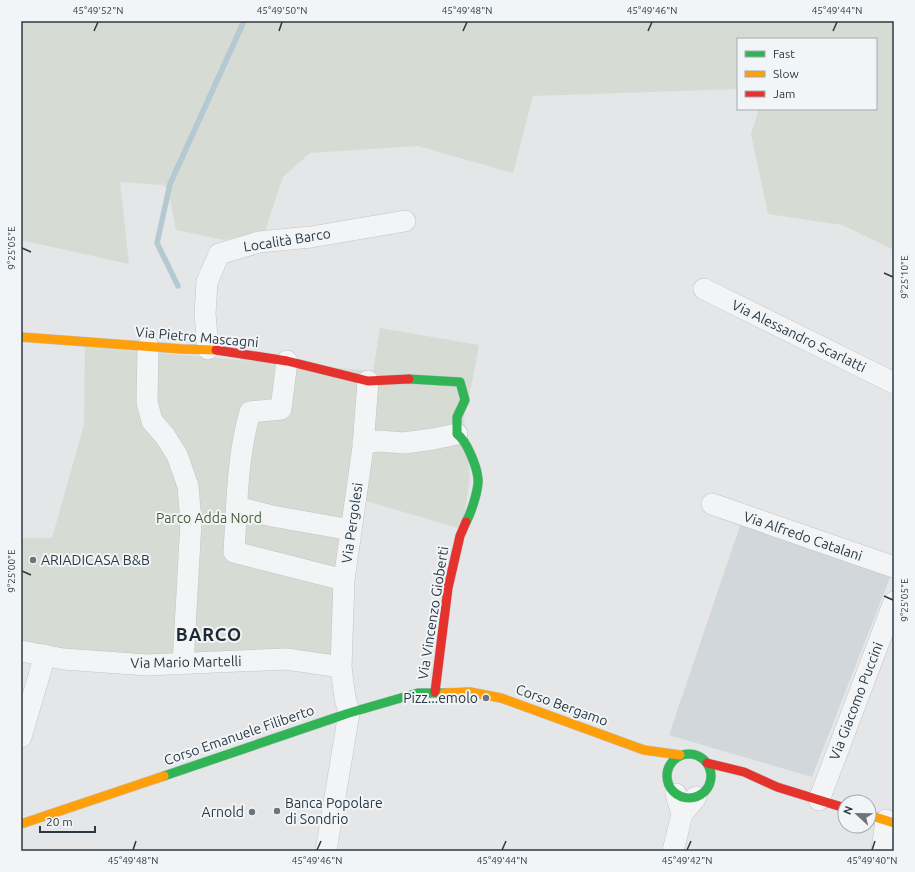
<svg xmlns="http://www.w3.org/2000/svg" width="915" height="872" font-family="Ubuntu,sans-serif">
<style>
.built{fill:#d2d7db}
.green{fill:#d6dcd4}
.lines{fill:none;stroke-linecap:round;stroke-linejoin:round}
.stream{stroke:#b4c9d2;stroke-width:5.5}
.street-casing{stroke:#c2c4c6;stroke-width:22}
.fast-casing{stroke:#c2c4c6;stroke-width:10}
.slow-casing{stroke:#c2c4c6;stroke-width:10}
.jam-casing{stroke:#c2c4c6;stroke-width:10}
.street{stroke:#f3f4f5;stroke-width:21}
.fast{stroke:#30b455;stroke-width:9}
.slow{stroke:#ff9f0a;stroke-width:9}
.jam{stroke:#e5322d;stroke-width:9}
.ticks{fill:none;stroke:#2b3842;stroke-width:1.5}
.poi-dot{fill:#6c757c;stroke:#f2f5f7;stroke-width:1.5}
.labels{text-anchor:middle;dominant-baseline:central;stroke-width:4;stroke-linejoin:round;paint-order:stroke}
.street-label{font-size:14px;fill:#2b3842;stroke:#f2f5f7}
.park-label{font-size:14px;fill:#485d38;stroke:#f2f5f7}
.poi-label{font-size:14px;fill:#2b3842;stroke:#f2f5f7;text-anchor:start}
.district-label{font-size:18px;font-weight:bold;letter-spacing:1px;fill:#1d2933;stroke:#f2f5f7}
.neatline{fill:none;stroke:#2b3842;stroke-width:1.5}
.ticks-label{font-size:10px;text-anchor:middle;fill:#2b3842}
</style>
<rect width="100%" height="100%" fill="#e4e6e8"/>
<path class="built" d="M 742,520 L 891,575 L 812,777 L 669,735 Z"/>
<path class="green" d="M 21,21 L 894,21 L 894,250 L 842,225 L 768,214 L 751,134 L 759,109 L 876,109 L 876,39 L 738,39 L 738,89 L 533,96 L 513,173 L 418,146 L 310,153 L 283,177 L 265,231 L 224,240 L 176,230 L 168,189 L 163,185 L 120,182 L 129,264 L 21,240 Z
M 380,328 L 479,345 L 472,383 L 464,417 L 470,478 L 462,529 L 359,499 L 343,662 L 21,657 L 21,538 L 52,538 L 84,425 L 85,347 L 373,371 Z"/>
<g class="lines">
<path class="stream" d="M 178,286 L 157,243 L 170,184 L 244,21"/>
<defs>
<path id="street" d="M 704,289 L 894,383
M 148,346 L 147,402 L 152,421 L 165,436 L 177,455 L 188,486 L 191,522 L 183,664
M 208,349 L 205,314 L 207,282 L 219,254 L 259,242 L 311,237 L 405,221
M 287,361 L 281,409 L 250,412 C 237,457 237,505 234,552 L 344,580
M 363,443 L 379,441 L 404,443 L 433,439 L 457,434
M 712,504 L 894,567
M 237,507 L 272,516 L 351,530
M 21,651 L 63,659 L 147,665 L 286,659 L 341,667 L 345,698 L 349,713 L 326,851
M 341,667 L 344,580 L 363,447 L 368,381
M 21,737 L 45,655
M 676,794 L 682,814
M 819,800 L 894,602
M 673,851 L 682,814 L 696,797
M 882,851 L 886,820"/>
<path id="fast" d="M 409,379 L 460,382 L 465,400 L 457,417 L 457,434 C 467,441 477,467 478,479 C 479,489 471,513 466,522
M667 776a22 22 0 1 1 44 0a22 22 0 1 1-44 0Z
M 164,776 L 349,713 L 418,693 L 444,693"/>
<path id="slow" d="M 21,337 L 182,349 L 216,350
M 444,693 L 470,692 L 501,698 L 644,750 L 680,755
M 869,815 L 894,823
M 21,824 L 164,776"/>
<path id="jam" d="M 216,350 L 287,361 L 368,381 L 409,379
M 435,692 L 448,588 L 460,536 L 466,522
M 707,763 L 744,772 L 777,787 L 845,808"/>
</defs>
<use href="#street" class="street-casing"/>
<use href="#fast" class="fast-casing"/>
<use href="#slow" class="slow-casing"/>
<use href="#jam" class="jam-casing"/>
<use href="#street" class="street"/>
<use href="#fast" class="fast"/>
<use href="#slow" class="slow"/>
<use href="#jam" class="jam"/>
</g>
<path class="ticks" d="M 94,31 L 98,22M 279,31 L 282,22M 463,31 L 467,22M 648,31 L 652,22M 833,31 L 837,22M 22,248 L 31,252M 884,273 L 893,277M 22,571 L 31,575M 884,596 L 893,600M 133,850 L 136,841M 317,850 L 321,841M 502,850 L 506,841M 687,850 L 691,841M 872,850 L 875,841"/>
<g class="poi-dot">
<circle cx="33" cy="560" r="4"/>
<circle cx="486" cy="698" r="4"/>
<circle cx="277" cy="811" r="4"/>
<circle cx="252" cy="812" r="4"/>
</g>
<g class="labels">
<g class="street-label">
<text transform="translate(287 240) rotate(-9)">Località Barco</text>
<text transform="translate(799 336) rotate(26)">Via Alessandro Scarlatti</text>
<text transform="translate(197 337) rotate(5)">Via Pietro Mascagni</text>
<text transform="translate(352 523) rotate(-82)">Via Pergolesi</text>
<text transform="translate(803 536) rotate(19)">Via Alfredo Catalani</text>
<text transform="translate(433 613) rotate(-81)">Via Vincenzo Gioberti</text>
<text transform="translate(186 662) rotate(-1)">Via Mario Martelli</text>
<text transform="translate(856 701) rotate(-69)">Via Giacomo Puccini</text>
<text transform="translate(562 705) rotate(20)">Corso Bergamo</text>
<text transform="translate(239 735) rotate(-19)">Corso Emanuele Filiberto</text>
</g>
<g class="park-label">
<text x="209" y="518">Parco Adda Nord</text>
</g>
<g class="poi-label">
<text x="41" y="560">ARIADICASA B&amp;B</text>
<text x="478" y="698" text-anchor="end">Pizz...emolo</text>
<text x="285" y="803">Banca Popolare<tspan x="285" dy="16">di Sondrio</tspan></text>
<text x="244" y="812" text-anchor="end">Arnold</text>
</g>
<g class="district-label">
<text x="209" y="634">BARCO</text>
</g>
</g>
<rect width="915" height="872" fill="none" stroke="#f2f5f7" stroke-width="44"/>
<rect x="737" y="38" width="140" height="72" fill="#f2f5f7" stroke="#a2a9af"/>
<rect x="745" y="51" width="20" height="6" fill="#30b455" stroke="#a2a9af"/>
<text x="773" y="58" font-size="12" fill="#2b3842">Fast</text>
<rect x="745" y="71" width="20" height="6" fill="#ff9f0a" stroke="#a2a9af"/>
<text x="773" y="78" font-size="12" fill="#2b3842">Slow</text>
<rect x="745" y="91" width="20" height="6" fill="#e5322d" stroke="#a2a9af"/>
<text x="773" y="98" font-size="12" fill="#2b3842">Jam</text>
<g transform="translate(857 814) rotate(292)"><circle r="19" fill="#f2f5f7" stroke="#a2a9af"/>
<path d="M0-3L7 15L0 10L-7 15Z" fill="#6c757c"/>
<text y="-6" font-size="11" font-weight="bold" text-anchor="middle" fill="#2b3842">N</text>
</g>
<path d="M40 826v6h55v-6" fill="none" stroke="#2b3842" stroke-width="2"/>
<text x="46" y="826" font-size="12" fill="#2b3842" stroke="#f2f5f7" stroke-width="3" paint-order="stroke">20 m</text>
<rect x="22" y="22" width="871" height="828" class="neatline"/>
<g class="ticks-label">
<text x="98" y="14">45°49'52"N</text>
<text x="282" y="14">45°49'50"N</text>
<text x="467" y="14">45°49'48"N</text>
<text x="652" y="14">45°49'46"N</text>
<text x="837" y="14">45°49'44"N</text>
<text transform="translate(11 248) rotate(-90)" y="4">9°25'05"E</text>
<text transform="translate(904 277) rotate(-90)" y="4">9°25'10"E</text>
<text transform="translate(11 571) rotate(-90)" y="4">9°25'00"E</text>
<text transform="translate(904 600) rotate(-90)" y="4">9°25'05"E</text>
<text x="133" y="864">45°49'48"N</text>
<text x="317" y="864">45°49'46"N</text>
<text x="502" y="864">45°49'44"N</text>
<text x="687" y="864">45°49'42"N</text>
<text x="872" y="864">45°49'40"N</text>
</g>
</svg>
